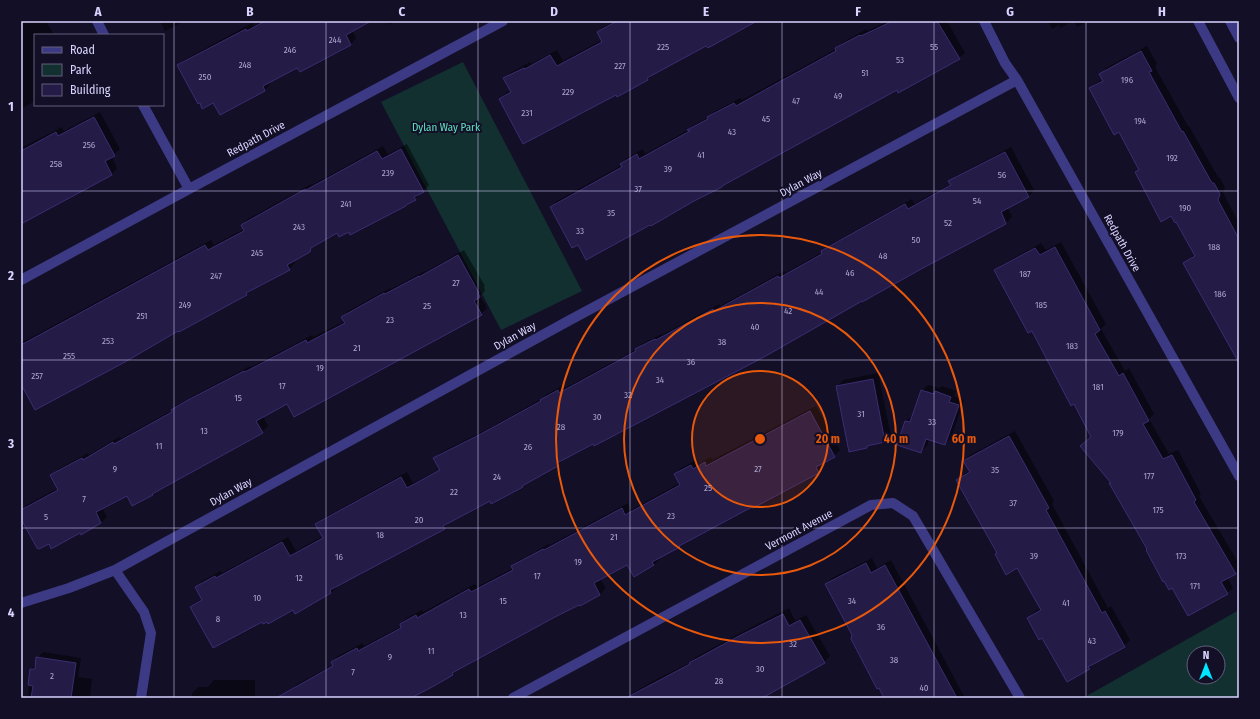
<svg xmlns="http://www.w3.org/2000/svg" width="1260" height="719" font-family="'Fira Sans Condensed',sans-serif">
<style>
.green{fill:#12302f;fill-rule:evenodd}
.shadow{fill:#0007}
.building{fill:#241b47;stroke:#3b2d73}
.lines{fill:none;stroke-linecap:round;stroke-linejoin:round}
.minor{stroke:#3d3a85;stroke-width:10}
.tertiary{stroke:#3d3a85;stroke-width:10}
.grid{fill:none;stroke:#d9d4ff;stroke-width:1;stroke-opacity:0.55}
.ring{fill:none;stroke:#e8590c;stroke-width:2}
.labels{text-anchor:middle;dominant-baseline:central;stroke-width:4;stroke-linejoin:round;paint-order:stroke}
.number-label{font-size:9px;fill:#aca6d1}
.park-label{font-size:11px;fill:#5fe0c0;stroke:#130f26}
.street-label{font-size:11px;fill:#d9d4ff;stroke:#130f26}
.centre{fill:#e8590c;stroke:#130f26;stroke-width:2}
.ring-label{font-size:12px;text-anchor:middle;font-weight:bold;fill:#e8590c;stroke:#130f26;stroke-width:4;stroke-linejoin:round;paint-order:stroke}
.neatline{fill:none;stroke:#d9d4ff;stroke-width:1.5}
.grid-label{font-size:13px;text-anchor:middle;font-weight:bold;fill:#d9d4ff}
</style>
<rect width="100%" height="100%" fill="#130f26"/>
<path class="green" d="M 463,62 L 582,291 L 501,330 L 381,102 Z
M 1239,610 L 1239,698 L 1083,698 ZM 1194,653 L 1218,653 L 1218,677 L 1194,677 Z"/>
<path class="shadow" d="M 21,21 L 46,21 L 54,35 L 35,35 L 35,101 L 21,109 Z
M 160,21 L 184,21 L 165,31 Z
M 262,21 L 369,21 L 352,31 L 356,38 L 351,44 L 301,71 L 298,66 L 269,82 L 270,84 L 265,90 L 220,114 L 214,102 L 179,65 L 184,60 L 252,23 L 254,26 Z
M 387,21 L 396,21 L 389,25 Z
M 614,21 L 747,21 L 654,73 L 648,79 L 617,96 L 616,93 L 500,99 L 506,93 L 511,90 L 505,79 L 510,73 L 530,62 L 531,64 L 557,50 L 563,61 L 602,40 L 598,32 L 604,27 Z
M 888,21 L 947,21 L 965,53 L 959,58 L 897,89 L 650,223 L 578,244 L 551,207 L 557,201 L 622,165 L 621,164 L 627,158 L 643,149 L 645,154 L 688,130 L 694,125 L 709,117 L 714,112 L 740,98 L 742,100 L 836,49 L 836,48 L 842,43 L 866,29 L 867,31 Z
M 1048,21 L 1073,21 L 1060,28 L 1059,25 L 1052,29 Z
M 1074,21 L 1088,21 L 1077,27 Z
M 1147,46 L 1157,64 L 1155,67 L 1188,126 L 1189,126 L 1218,177 L 1220,178 L 1225,187 L 1223,193 L 1239,223 L 1239,361 L 1185,263 L 1195,254 L 1177,221 L 1136,173 L 1140,169 L 1120,130 L 1090,88 L 1096,83 L 1103,79 L 1101,74 L 1106,68 Z
M 100,112 L 120,149 L 112,157 L 117,168 L 112,174 L 21,223 L 21,148 L 62,127 L 64,131 Z
M 407,144 L 429,185 L 415,199 L 406,206 L 349,231 L 338,232 L 316,245 L 309,251 L 294,261 L 295,263 L 289,269 L 252,289 L 247,294 L 179,330 L 21,382 L 21,343 L 211,240 L 214,245 L 244,229 L 242,225 L 248,219 L 311,184 L 312,185 L 383,146 L 388,154 Z
M 1011,147 L 1034,190 L 1029,196 L 1008,208 L 1012,217 L 1007,222 L 1000,207 L 998,208 L 1006,223 L 594,443 L 564,459 L 558,465 L 526,482 L 522,486 L 492,503 L 490,500 L 450,522 L 444,528 L 336,586 L 337,587 L 331,593 L 267,620 L 192,607 L 202,598 L 196,587 L 202,581 L 221,571 L 222,573 L 288,537 L 296,551 L 323,536 L 317,524 L 322,519 L 407,472 L 413,483 L 441,469 L 435,458 L 441,452 L 486,430 L 543,398 L 547,394 L 564,385 L 565,388 L 637,349 L 642,344 L 661,334 L 662,335 L 719,304 L 720,306 L 784,271 L 785,273 L 823,252 L 828,246 L 912,199 L 914,204 L 951,184 L 950,182 L 956,176 Z
M 1061,242 L 1106,324 L 1101,329 L 1125,371 L 1129,368 L 1154,414 L 1149,419 L 1169,454 L 1178,450 L 1201,494 L 1199,496 L 1239,564 L 1239,570 L 1228,578 L 1233,588 L 1227,593 L 1173,587 L 1148,549 L 1112,482 L 1092,436 L 1075,403 L 996,270 L 1001,265 L 1041,243 L 1046,250 Z
M 464,250 L 485,286 L 484,287 L 485,291 L 480,296 L 487,308 L 481,314 L 287,402 L 263,416 L 268,426 L 262,432 L 156,491 L 152,495 L 127,495 L 102,508 L 107,517 L 101,523 L 52,547 L 21,511 L 27,505 L 58,488 L 51,476 L 57,470 L 88,453 L 89,455 L 119,437 L 120,439 L 173,410 L 178,405 L 195,395 L 250,366 L 251,367 L 312,335 L 313,337 L 345,321 L 343,317 L 348,311 L 390,288 L 391,289 L 425,271 L 425,272 Z
M 878,373 L 891,436 L 885,442 L 869,445 L 867,447 L 837,386 L 843,380 Z
M 928,385 L 939,388 L 942,386 L 956,391 L 954,396 L 964,400 L 951,438 L 945,444 L 929,439 L 927,446 L 921,452 L 906,421 L 913,416 L 922,390 Z
M 816,406 L 840,450 L 834,456 L 823,463 L 824,466 L 819,472 L 753,507 L 752,505 L 683,543 L 679,546 L 659,558 L 660,559 L 654,565 L 628,564 L 600,579 L 606,588 L 600,594 L 580,605 L 580,604 L 458,669 L 452,674 L 409,698 L 296,698 L 292,690 L 297,684 L 334,665 L 332,662 L 338,656 L 363,643 L 364,646 L 402,626 L 401,624 L 407,618 L 422,610 L 423,612 L 475,584 L 477,587 L 513,568 L 512,566 L 518,561 L 549,544 L 550,545 L 628,503 L 631,510 L 680,483 L 675,474 L 681,468 L 697,460 L 699,464 L 711,457 L 712,460 Z
M 1015,431 L 1054,501 L 1052,504 L 1108,608 L 1111,606 L 1130,640 L 1124,646 L 1095,663 L 1089,668 L 1043,636 L 1028,618 L 1034,612 L 1041,608 L 1018,567 L 998,553 L 958,480 L 964,474 L 970,471 L 964,461 L 970,455 Z
M 872,558 L 877,568 L 891,560 L 965,698 L 885,698 L 826,584 L 832,578 Z
M 789,608 L 795,621 L 806,615 L 830,656 L 824,662 L 751,698 L 625,698 L 653,681 L 693,661 L 696,657 L 744,631 Z
M 43,652 L 81,658 L 78,677 L 92,679 L 90,698 L 28,698 L 31,669 L 36,664 L 37,658 Z
M 214,680 L 255,680 L 255,698 L 192,698 L 192,693 L 198,687 L 208,687 Z"/>
<path class="building" d="M 265,21 L 371,21 L 346,35 L 351,45 L 300,72 L 297,68 L 263,86 L 265,91 L 220,115 L 213,103 L 202,109 L 200,103 L 198,104 L 177,65 L 246,29 L 247,31 Z
M 617,21 L 757,21 L 708,48 L 706,46 L 647,78 L 648,80 L 617,97 L 616,95 L 523,144 L 499,99 L 511,92 L 503,78 L 524,68 L 525,69 L 550,55 L 557,66 L 602,42 L 597,32 Z
M 893,21 L 937,21 L 960,59 L 898,93 L 897,90 L 722,186 L 722,187 L 694,201 L 651,226 L 650,225 L 586,260 L 578,245 L 572,248 L 550,207 L 622,167 L 620,164 L 637,154 L 639,159 L 690,131 L 687,130 L 708,119 L 707,117 L 734,103 L 736,106 L 781,81 L 836,51 L 835,48 L 860,35 L 861,36 Z
M 1141,51 L 1152,71 L 1149,72 L 1182,132 L 1183,131 L 1212,183 L 1214,183 L 1220,194 L 1218,200 L 1239,239 L 1239,363 L 1183,263 L 1195,256 L 1176,222 L 1175,223 L 1171,216 L 1161,222 L 1135,172 L 1139,170 L 1119,132 L 1114,135 L 1089,88 L 1103,81 L 1099,74 Z
M 94,117 L 115,156 L 105,161 L 112,175 L 21,224 L 21,151 L 56,132 L 58,136 Z
M 401,149 L 424,192 L 414,197 L 416,200 L 406,205 L 406,206 L 350,235 L 349,232 L 339,237 L 337,233 L 311,248 L 310,252 L 287,265 L 290,270 L 246,293 L 247,295 L 179,332 L 178,331 L 125,362 L 35,410 L 21,384 L 21,345 L 205,245 L 208,250 L 244,231 L 241,225 L 305,189 L 306,190 L 377,151 L 382,159 Z
M 1005,152 L 1029,197 L 1001,212 L 1006,224 L 923,268 L 862,302 L 862,301 L 764,357 L 594,446 L 593,444 L 557,463 L 558,466 L 522,486 L 523,487 L 491,504 L 490,501 L 443,526 L 445,529 L 330,590 L 331,593 L 295,614 L 293,610 L 268,624 L 267,622 L 263,624 L 262,622 L 213,648 L 190,607 L 202,600 L 195,587 L 215,576 L 216,578 L 282,542 L 290,556 L 323,538 L 315,524 L 401,477 L 407,488 L 440,470 L 433,458 L 479,435 L 541,401 L 540,400 L 558,390 L 559,393 L 636,351 L 635,349 L 655,339 L 656,340 L 713,309 L 714,311 L 778,276 L 779,278 L 822,254 L 821,251 L 905,204 L 908,209 L 951,185 L 948,181 Z
M 1055,247 L 1100,330 L 1095,334 L 1119,376 L 1123,373 L 1149,421 L 1143,424 L 1163,459 L 1172,455 L 1196,500 L 1194,502 L 1236,574 L 1221,582 L 1228,594 L 1188,616 L 1172,588 L 1169,590 L 1164,581 L 1163,582 L 1146,550 L 1147,549 L 1109,483 L 1111,483 L 1080,446 L 1091,437 L 1074,404 L 1071,406 L 1032,331 L 1028,333 L 994,270 L 1035,248 L 1040,255 Z
M 458,255 L 479,293 L 478,293 L 480,297 L 474,301 L 482,315 L 294,417 L 287,404 L 256,421 L 263,433 L 152,494 L 153,495 L 132,506 L 127,496 L 96,512 L 101,523 L 81,535 L 80,533 L 51,549 L 49,544 L 39,549 L 37,548 L 21,519 L 21,510 L 58,490 L 50,475 L 82,458 L 83,460 L 113,442 L 114,444 L 172,412 L 171,410 L 188,400 L 244,371 L 245,372 L 306,340 L 307,343 L 345,323 L 341,317 L 384,293 L 385,294 L 419,276 L 419,277 Z
M 873,379 L 885,442 L 867,446 L 867,448 L 849,452 L 836,386 Z
M 921,390 L 934,394 L 935,391 L 951,397 L 949,402 L 959,405 L 945,445 L 926,439 L 921,453 L 897,445 L 905,421 L 910,422 Z
M 810,411 L 835,457 L 816,467 L 819,473 L 753,508 L 752,507 L 679,546 L 680,547 L 652,562 L 654,565 L 634,577 L 627,565 L 594,583 L 600,595 L 580,606 L 579,605 L 555,617 L 452,673 L 453,675 L 432,687 L 411,698 L 276,698 L 333,666 L 331,662 L 357,648 L 358,651 L 401,628 L 400,624 L 416,615 L 417,618 L 469,589 L 471,592 L 513,570 L 511,566 L 543,549 L 544,550 L 622,508 L 625,515 L 680,485 L 674,474 L 691,465 L 693,469 L 705,462 L 706,466 Z
M 1009,436 L 1049,508 L 1046,510 L 1102,613 L 1105,611 L 1125,647 L 1088,667 L 1090,669 L 1067,682 L 1042,638 L 1039,640 L 1027,618 L 1041,610 L 1017,568 L 1006,575 L 995,554 L 997,553 L 956,480 L 970,472 L 963,461 Z
M 866,563 L 871,573 L 885,565 L 957,698 L 884,698 L 879,688 L 877,689 L 851,639 L 852,635 L 825,584 Z
M 783,614 L 789,626 L 800,620 L 825,663 L 762,698 L 626,698 L 690,664 L 689,663 L 737,637 Z
M 36,657 L 76,663 L 71,698 L 31,698 L 33,686 L 28,685 L 30,669 L 35,669 Z"/>
<g class="lines">
<path class="minor" d="M 97,21 L 104,35
M 984,21 L 1005,63 L 1017,80 L 1239,476
M 143,105 L 189,189
M 21,280 L 189,189 L 503,21
M 115,570 L 144,612 L 151,633 L 141,698
M 21,603 L 69,588 L 115,570 L 570,320 L 1017,80
M 513,698 L 871,505 L 893,503 L 913,516 L 1020,698"/>
<path class="tertiary" d="M 1198,21 L 1239,98
M 1230,21 L 1239,38"/>
</g>
<path class="grid" d="M 174,21 L 174,698M 326,21 L 326,698M 478,21 L 478,698M 630,21 L 630,698M 782,21 L 782,698M 934,21 L 934,698M 1086,21 L 1086,698M 21,191 L 1239,191M 21,360 L 1239,360M 21,528 L 1239,528"/>
<circle cx="760" cy="439" r="68" fill="#e8590c" fill-opacity=".12"/>
<g class="ring">
<circle cx="760" cy="439" r="68"/>
<circle cx="760" cy="439" r="136"/>
<circle cx="760" cy="439" r="204"/>
</g>
<g class="labels">
<g class="number-label">
<text x="335" y="40">244</text>
<text x="663" y="47">225</text>
<text x="934" y="47">55</text>
<text x="290" y="50">246</text>
<text x="900" y="60">53</text>
<text x="245" y="65">248</text>
<text x="620" y="66">227</text>
<text x="865" y="73">51</text>
<text x="205" y="77">250</text>
<text x="1127" y="80">196</text>
<text x="568" y="92">229</text>
<text x="838" y="96">49</text>
<text x="796" y="101">47</text>
<text x="527" y="113">231</text>
<text x="766" y="119">45</text>
<text x="1140" y="121">194</text>
<text x="732" y="132">43</text>
<text x="89" y="145">256</text>
<text x="701" y="155">41</text>
<text x="1172" y="158">192</text>
<text x="56" y="164">258</text>
<text x="668" y="169">39</text>
<text x="388" y="173">239</text>
<text x="1002" y="175">56</text>
<text x="638" y="189">37</text>
<text x="977" y="201">54</text>
<text x="346" y="204">241</text>
<text x="1185" y="208">190</text>
<text x="611" y="213">35</text>
<text x="948" y="223">52</text>
<text x="299" y="227">243</text>
<text x="580" y="231">33</text>
<text x="916" y="240">50</text>
<text x="1214" y="247">188</text>
<text x="257" y="253">245</text>
<text x="883" y="256">48</text>
<text x="850" y="273">46</text>
<text x="1025" y="274">187</text>
<text x="216" y="276">247</text>
<text x="456" y="283">27</text>
<text x="819" y="292">44</text>
<text x="1220" y="294">186</text>
<text x="185" y="305">249</text>
<text x="1041" y="305">185</text>
<text x="427" y="306">25</text>
<text x="788" y="311">42</text>
<text x="142" y="316">251</text>
<text x="390" y="320">23</text>
<text x="755" y="327">40</text>
<text x="108" y="341">253</text>
<text x="722" y="342">38</text>
<text x="1072" y="346">183</text>
<text x="357" y="348">21</text>
<text x="69" y="356">255</text>
<text x="691" y="362">36</text>
<text x="320" y="368">19</text>
<text x="37" y="376">257</text>
<text x="660" y="380">34</text>
<text x="282" y="386">17</text>
<text x="1098" y="387">181</text>
<text x="628" y="395">32</text>
<text x="238" y="398">15</text>
<text x="861" y="414">31</text>
<text x="597" y="417">30</text>
<text x="932" y="422">33</text>
<text x="561" y="427">28</text>
<text x="204" y="431">13</text>
<text x="1118" y="433">179</text>
<text x="159" y="446">11</text>
<text x="528" y="447">26</text>
<text x="115" y="469">9</text>
<text x="758" y="469">27</text>
<text x="995" y="470">35</text>
<text x="1149" y="476">177</text>
<text x="497" y="477">24</text>
<text x="708" y="488">25</text>
<text x="454" y="492">22</text>
<text x="84" y="499">7</text>
<text x="1013" y="503">37</text>
<text x="1158" y="510">175</text>
<text x="671" y="516">23</text>
<text x="46" y="517">5</text>
<text x="419" y="520">20</text>
<text x="380" y="535">18</text>
<text x="614" y="537">21</text>
<text x="1034" y="556">39</text>
<text x="1181" y="556">173</text>
<text x="339" y="557">16</text>
<text x="578" y="562">19</text>
<text x="537" y="576">17</text>
<text x="299" y="578">12</text>
<text x="1195" y="586">171</text>
<text x="257" y="598">10</text>
<text x="503" y="601">15</text>
<text x="852" y="601">34</text>
<text x="1066" y="603">41</text>
<text x="463" y="615">13</text>
<text x="218" y="619">8</text>
<text x="881" y="627">36</text>
<text x="1092" y="641">43</text>
<text x="793" y="644">32</text>
<text x="431" y="651">11</text>
<text x="390" y="657">9</text>
<text x="894" y="660">38</text>
<text x="760" y="669">30</text>
<text x="353" y="672">7</text>
<text x="52" y="676">2</text>
<text x="719" y="681">28</text>
<text x="924" y="688">40</text>
</g>
<g class="park-label">
<text x="446" y="127">Dylan Way Park</text>
</g>
<g class="street-label">
<text transform="translate(256 139) rotate(-28)">Redpath Drive</text>
<text transform="translate(801 183) rotate(-28)">Dylan Way</text>
<text transform="translate(1122 243) rotate(61)">Redpath Drive</text>
<text transform="translate(515 336) rotate(-29)">Dylan Way</text>
<text transform="translate(231 492) rotate(-29)">Dylan Way</text>
<text transform="translate(799 530) rotate(-28)">Vermont Avenue</text>
</g>
</g>
<circle cx="760" cy="439" r="6" class="centre"/>
<g class="ring-label">
<text x="828" y="443">20 m</text>
<text x="896" y="443">40 m</text>
<text x="964" y="443">60 m</text>
</g>
<rect width="1260" height="719" fill="none" stroke="#130f26" stroke-width="44"/>
<rect x="34" y="34" width="130" height="72" fill="#130f26" stroke="#625e7d"/>
<rect x="42" y="47" width="20" height="6" fill="#3d3a85" stroke="#625e7d"/>
<text x="70" y="54" font-size="12" fill="#d9d4ff">Road</text>
<rect x="42" y="64" width="20" height="12" fill="#12302f" stroke="#625e7d"/>
<text x="70" y="74" font-size="12" fill="#d9d4ff">Park</text>
<rect x="42" y="84" width="20" height="12" fill="#241b47" stroke="#625e7d"/>
<text x="70" y="94" font-size="12" fill="#d9d4ff">Building</text>
<g transform="translate(1206 665)"><circle r="19" fill="#130f26" stroke="#625e7d"/>
<path d="M0-3L7 15L0 10L-7 15Z" fill="#00e5ff"/>
<text y="-6" font-size="11" font-weight="bold" text-anchor="middle" fill="#d9d4ff">N</text>
</g>
<rect x="22" y="22" width="1216" height="675" class="neatline"/>
<g class="grid-label">
<text x="98" y="16">A</text>
<text x="250" y="16">B</text>
<text x="402" y="16">C</text>
<text x="554" y="16">D</text>
<text x="706" y="16">E</text>
<text x="858" y="16">F</text>
<text x="1010" y="16">G</text>
<text x="1162" y="16">H</text>
<text x="11" y="111">1</text>
<text x="11" y="280">2</text>
<text x="11" y="448">3</text>
<text x="11" y="617">4</text>
</g>
</svg>
